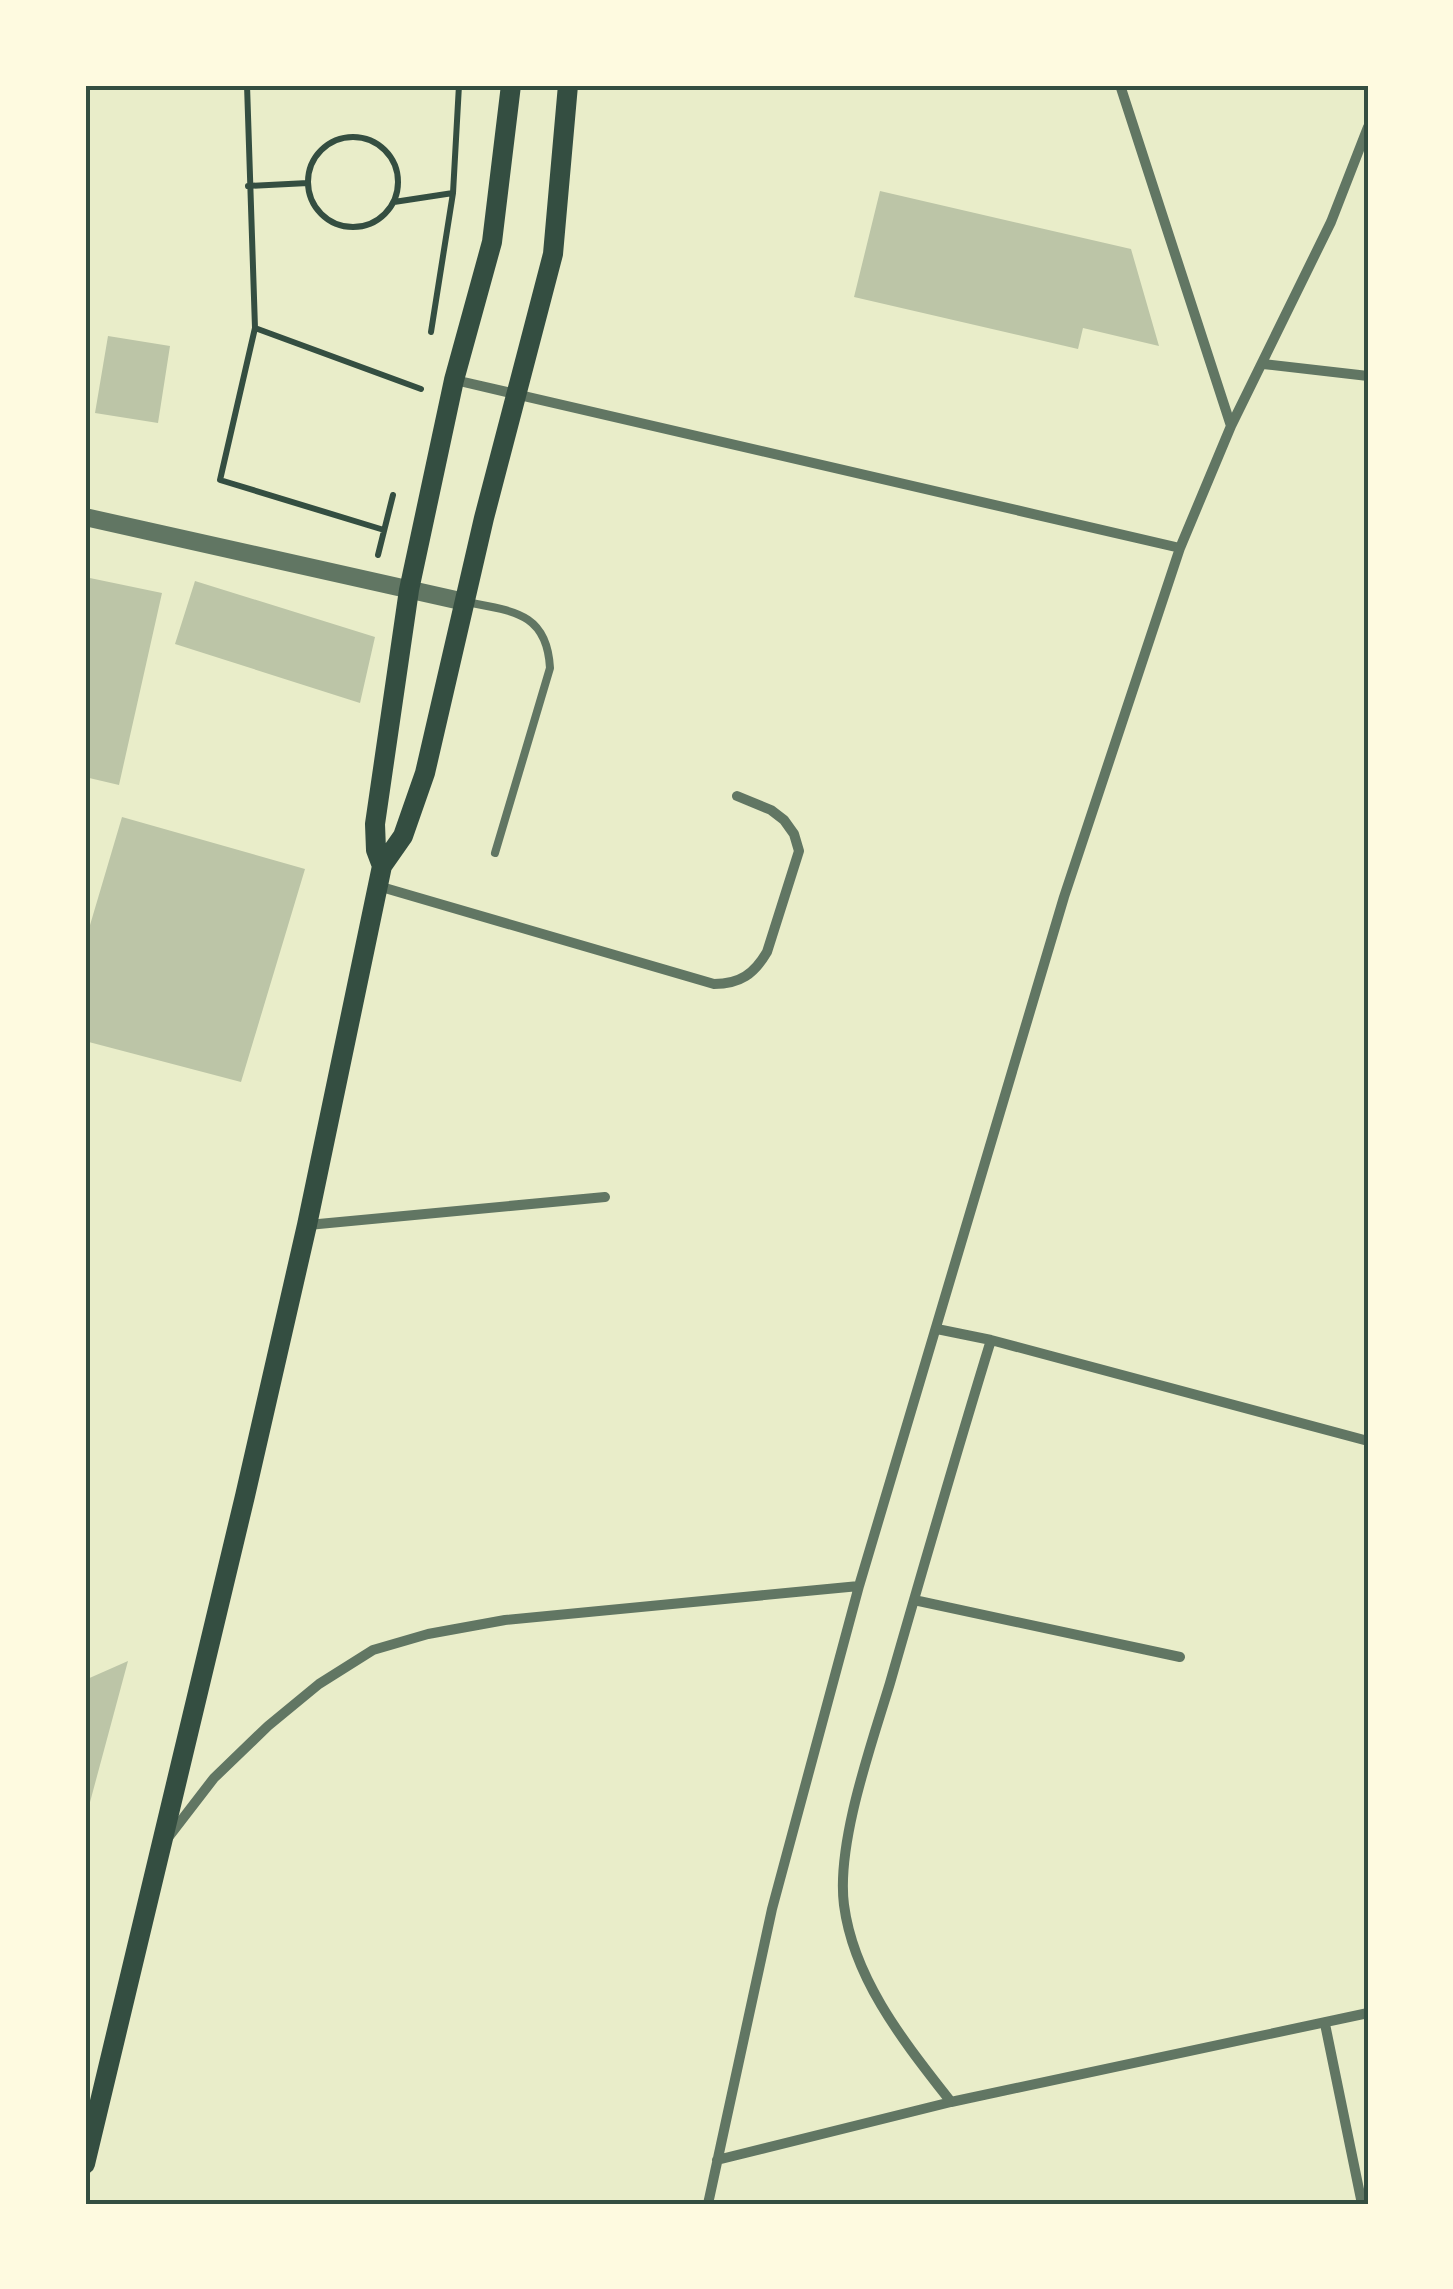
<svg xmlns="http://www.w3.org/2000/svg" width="1453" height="2289" font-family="Signika,sans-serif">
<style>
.building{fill:#bcc5a7}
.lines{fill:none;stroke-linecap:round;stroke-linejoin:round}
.path{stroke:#344e41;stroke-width:6}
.service{stroke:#617663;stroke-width:8}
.minor{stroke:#617663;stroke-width:10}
.tertiary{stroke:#617663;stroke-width:18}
.secondary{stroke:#344e41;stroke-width:20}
.neatline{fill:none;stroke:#344e41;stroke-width:4}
</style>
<rect width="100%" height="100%" fill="#e9edc9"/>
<path class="building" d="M 880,191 L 1131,249 L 1159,346 L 1083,328 L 1078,349 L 854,297 Z
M 108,336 L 170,346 L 158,423 L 95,413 Z
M 85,577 L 162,593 L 119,785 L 85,777 Z
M 195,581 L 375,637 L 360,703 L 175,644 Z
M 122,817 L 305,869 L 241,1082 L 85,1041 L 85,942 Z
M 128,1661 L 86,1817 L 85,1817 L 85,1680 Z"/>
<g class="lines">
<path class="path" d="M 247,85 L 255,328 L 220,480 L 384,530
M308 182a45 45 0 1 1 90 0a45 45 0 1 1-90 0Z
M 248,186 L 308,183
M 394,202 L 453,193
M 255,328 L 421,389
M 431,332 L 453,193 L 459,85
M 378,555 L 393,495"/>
<path class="service" d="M 466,602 C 512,611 547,612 550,668 L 495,853"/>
<path class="minor" d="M 1120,85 L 1231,426
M 1263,364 L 1368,376
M 455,380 L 1180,548
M 378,886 L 714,984 C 740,984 754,974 767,952 L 799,851 L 794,834 L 784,820 L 771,810 L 737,796
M 308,1225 L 605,1197
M 937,1329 L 991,1340 L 1368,1441
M 914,1600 L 1180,1657
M 167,1839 L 214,1778 L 268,1726 L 319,1684 L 373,1650 L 428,1634 L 505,1620 L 859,1586
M 1325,2024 L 1362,2204
M 951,2102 C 906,2044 854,1981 844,1905 C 836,1843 872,1743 890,1683 C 923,1568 956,1454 991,1340
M 717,2160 L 951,2102 L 1368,2013
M 708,2204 L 772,1909 L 859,1586 L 1064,897 L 1180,548 L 1231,426 L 1331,222 L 1368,127"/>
<path class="tertiary" d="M 85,517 L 465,602"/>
<path class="secondary" d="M 382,866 L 376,850 L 375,824 L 409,590 L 454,380 L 492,242 L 511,85
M 85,2164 L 245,1496 L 307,1225 L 382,866 L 403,836 L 425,773 L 484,518 L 553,254 L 568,85"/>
</g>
<rect width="1453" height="2289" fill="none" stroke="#fefae0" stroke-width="175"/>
<rect x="88" y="88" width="1278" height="2114" class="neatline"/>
</svg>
